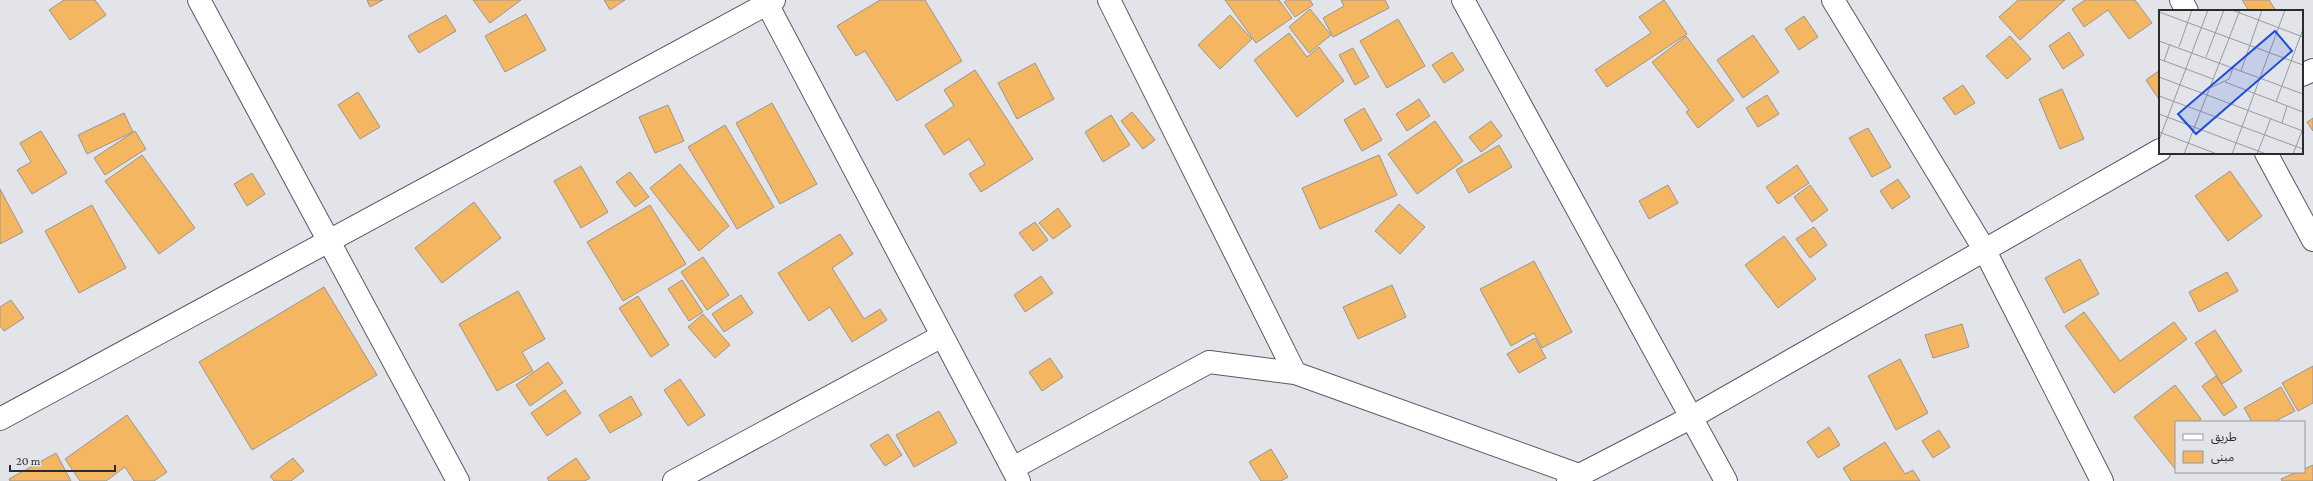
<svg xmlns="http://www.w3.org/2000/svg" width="2313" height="481" font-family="'Crimson Pro','Noto Sans Arabic',serif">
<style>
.building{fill:#f4b660;stroke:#999691}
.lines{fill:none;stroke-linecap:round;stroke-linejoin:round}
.minor-casing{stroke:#595b60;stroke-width:24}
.minor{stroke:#fff;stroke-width:22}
.inset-road{fill:none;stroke:#989a9e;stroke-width:1}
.view{fill:#1d4ed8;fill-opacity:0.15;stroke:#1d4ed8;stroke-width:2}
.inset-edge{fill:none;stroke:#2a2b2d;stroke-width:2}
</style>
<rect width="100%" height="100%" fill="#e2e4e9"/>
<path class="building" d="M 64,0 L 95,0 L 106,15 L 70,40 L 49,10 Z
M 367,0 L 383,0 L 370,7 Z
M 473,0 L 521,0 L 490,23 Z
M 604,0 L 625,0 L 610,10 Z
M 880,0 L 925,0 L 962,61 L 897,101 L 865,51 L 856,56 L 837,26 Z
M 1225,0 L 1279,0 L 1292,18 L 1256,43 Z
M 1287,0 L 1310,0 L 1313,5 L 1295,17 L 1284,2 Z
M 1341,0 L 1385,0 L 1389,8 L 1333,37 L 1323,18 L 1344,6 Z
M 1664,0 L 1687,34 L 1607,87 L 1595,70 L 1651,33 L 1639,17 Z
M 2018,0 L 2065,0 L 2020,40 L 1999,17 Z
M 2085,0 L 2135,0 L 2152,23 L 2129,39 L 2108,10 L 2084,27 L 2072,9 Z
M 2242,0 L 2269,0 L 2276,11 L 2249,11 Z
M 1310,9 L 1331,35 L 1309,53 L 1289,27 Z
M 526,14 L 546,50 L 505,72 L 485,36 Z
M 446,15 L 456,31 L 419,53 L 408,36 Z
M 1230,15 L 1252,39 L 1220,69 L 1198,45 Z
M 1804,16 L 1818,37 L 1799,50 L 1785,29 Z
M 1398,19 L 1425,66 L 1387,88 L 1360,41 Z
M 2069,32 L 2084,55 L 2063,69 L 2049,46 Z
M 1289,33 L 1307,57 L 1319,47 L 1344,81 L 1297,117 L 1254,60 Z
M 1753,35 L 1779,72 L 1743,98 L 1717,60 Z
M 1686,36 L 1734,100 L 1698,128 L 1686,112 L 1689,110 L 1652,62 Z
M 2010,36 L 2031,59 L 2007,79 L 1986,56 Z
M 1353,48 L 1369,77 L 1355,85 L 1339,55 Z
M 1452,52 L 1464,70 L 1444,83 L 1432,65 Z
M 1035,63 L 1054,99 L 1017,119 L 998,83 Z
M 975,70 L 1033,159 L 981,192 L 969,174 L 985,164 L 969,139 L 944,155 L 925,125 L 954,106 L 944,90 Z
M 2160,70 L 2160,101 L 2146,80 Z
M 1963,85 L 1975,103 L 1955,115 L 1943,98 Z
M 2062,89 L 2084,139 L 2060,149 L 2039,99 Z
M 358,92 L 380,127 L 360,139 L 338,105 Z
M 1767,95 L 1779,114 L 1758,127 L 1746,108 Z
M 1419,99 L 1430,116 L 1407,131 L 1396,114 Z
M 772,103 L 817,184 L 780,204 L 736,123 Z
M 668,105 L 684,141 L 655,153 L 639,117 Z
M 1364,108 L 1382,140 L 1362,151 L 1344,120 Z
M 1132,112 L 1155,140 L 1143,149 L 1121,121 Z
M 124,113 L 133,132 L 87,154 L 78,135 Z
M 1111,115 L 1130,145 L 1103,162 L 1085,132 Z
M 2313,118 L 2313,131 L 2307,122 Z
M 1435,121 L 1463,161 L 1417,194 L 1388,154 Z
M 1491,121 L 1502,136 L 1481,152 L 1469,137 Z
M 725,125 L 774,207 L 737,229 L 688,147 Z
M 1868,128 L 1891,167 L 1872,177 L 1849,138 Z
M 41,131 L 67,173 L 32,194 L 17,170 L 31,162 L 20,143 Z
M 135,131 L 146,149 L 105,175 L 94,158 Z
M 1499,145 L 1512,167 L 1469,193 L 1456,170 Z
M 142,155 L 195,228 L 159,254 L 105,181 Z
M 1379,155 L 1397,195 L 1320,229 L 1302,188 Z
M 680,164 L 729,226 L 699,251 L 650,188 Z
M 1797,165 L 1809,183 L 1778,204 L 1766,187 Z
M 581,166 L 608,212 L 581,228 L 554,181 Z
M 2230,171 L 2262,216 L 2228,241 L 2195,196 Z
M 630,172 L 649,197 L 635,207 L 616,182 Z
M 252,173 L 265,194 L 247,206 L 234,184 Z
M 1898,179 L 1910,197 L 1892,209 L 1880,191 Z
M 1668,185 L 1678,203 L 1649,219 L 1639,201 Z
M 1810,185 L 1828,210 L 1812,222 L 1794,197 Z
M 0,189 L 23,232 L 0,244 Z
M 474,202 L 501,238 L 442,283 L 415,248 Z
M 1399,204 L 1425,227 L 1400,254 L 1375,231 Z
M 92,205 L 126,268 L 79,293 L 45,231 Z
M 650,205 L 686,264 L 623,301 L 587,242 Z
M 1058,208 L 1071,226 L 1053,239 L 1039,223 Z
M 1035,222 L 1048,240 L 1033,251 L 1019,233 Z
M 1814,227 L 1827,245 L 1810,258 L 1796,239 Z
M 840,234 L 853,254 L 832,268 L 864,319 L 880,309 L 887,320 L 852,342 L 830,307 L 809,321 L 778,273 Z
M 1784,236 L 1816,279 L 1778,308 L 1745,265 Z
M 703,257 L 729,295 L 707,310 L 681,272 Z
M 2080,259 L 2099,294 L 2064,313 L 2045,278 Z
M 1534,261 L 1572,332 L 1542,348 L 1534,333 L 1511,346 L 1480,289 Z
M 2227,272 L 2238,291 L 2199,312 L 2189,292 Z
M 1041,276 L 1053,293 L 1025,312 L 1014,295 Z
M 682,280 L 703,312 L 689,321 L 668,289 Z
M 1392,285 L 1406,317 L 1358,339 L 1343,307 Z
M 324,287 L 377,375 L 252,450 L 199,362 Z
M 518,291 L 545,339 L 522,352 L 533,371 L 497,391 L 459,324 Z
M 741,295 L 753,313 L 724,332 L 712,314 Z
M 638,296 L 669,345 L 651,357 L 619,308 Z
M 11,300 L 24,318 L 4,331 L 0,326 L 0,307 Z
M 2084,312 L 2120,361 L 2174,322 L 2187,339 L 2114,393 L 2065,326 Z
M 703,314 L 730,345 L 715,358 L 688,327 Z
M 1962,324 L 1969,347 L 1933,358 L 1925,335 Z
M 2215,330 L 2242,371 L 2222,384 L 2195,343 Z
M 1535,338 L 1546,358 L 1519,373 L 1507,354 Z
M 1050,358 L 1063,377 L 1042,391 L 1029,372 Z
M 1900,359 L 1928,413 L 1896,430 L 1868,376 Z
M 548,362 L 563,383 L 530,406 L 516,385 Z
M 2313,366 L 2313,403 L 2298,411 L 2282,383 Z
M 2216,376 L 2237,407 L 2224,416 L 2202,386 Z
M 680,379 L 705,415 L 688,426 L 664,390 Z
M 2175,385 L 2201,419 L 2197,422 L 2176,422 L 2176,470 L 2134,417 Z
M 2281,387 L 2295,411 L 2274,422 L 2252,422 L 2244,408 Z
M 565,390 L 581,413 L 547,436 L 531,413 Z
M 631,396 L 642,415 L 610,433 L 599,415 Z
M 939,411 L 957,443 L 914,467 L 896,435 Z
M 127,415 L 167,472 L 154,481 L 134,481 L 125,467 L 106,481 L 80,481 L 65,459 Z
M 1829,427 L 1840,445 L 1818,458 L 1807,442 Z
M 1939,430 L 1950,447 L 1933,458 L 1922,441 Z
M 888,434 L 902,455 L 885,466 L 870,445 Z
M 1885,442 L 1905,474 L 1913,470 L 1920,481 L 1851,481 L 1843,468 Z
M 1271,449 L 1288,477 L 1281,481 L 1261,481 L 1249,462 Z
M 56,453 L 71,481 L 10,481 L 9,479 Z
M 293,458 L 304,471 L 291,481 L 274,481 L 270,476 Z
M 576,458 L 590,478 L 585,481 L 549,481 L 547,478 Z
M 2313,465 L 2313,481 L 2282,481 L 2281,479 L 2297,472 L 2304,472 L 2304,469 Z"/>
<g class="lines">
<defs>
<path id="minor" d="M 199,0 L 458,481
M 765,0 L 1019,481
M 1109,0 L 1295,373
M 1463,0 L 1726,481
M 1833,0 L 1984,249 L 2102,481
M 2181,0 L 2187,11
M 2302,75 L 2313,70
M 2266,153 L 2313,240
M 0,419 L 774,0
M 1013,468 L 1209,362 L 1295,373 L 1579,475
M 674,481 L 942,336
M 1568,481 L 1692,417 L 2160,150"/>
</defs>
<use href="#minor" class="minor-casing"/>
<use href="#minor" class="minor"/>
</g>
<g transform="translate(2159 10)">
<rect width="144" height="144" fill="#e2e4e9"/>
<path class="inset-road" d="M 73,0 L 144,27M 0,2 L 144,55M 0,31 L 144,84M 20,37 L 33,0M 47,47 L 65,0M 0,49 L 54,69M 5,51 L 11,34M 82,61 L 103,0M 0,67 L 144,121M 66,72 L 144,102M 51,78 L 70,69 L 74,58M 0,86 L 144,139M 117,92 L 144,19M 0,104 L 107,144M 123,113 L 128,96M 0,122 L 58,144M 0,130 L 49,0M 25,144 L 81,0M 73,144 L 126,0M 98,144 L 112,108M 134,144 L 143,121"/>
<path class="view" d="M 116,21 L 133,41 L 37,124 L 19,104 Z"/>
<rect width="144" height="144" class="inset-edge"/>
</g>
<rect x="2175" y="421" width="130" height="52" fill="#e2e4e9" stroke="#989a9e"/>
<rect x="2183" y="434" width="20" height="6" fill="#ffffff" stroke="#989a9e"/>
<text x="2211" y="441" font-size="12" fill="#2a2b2d">طريق</text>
<rect x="2183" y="451" width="20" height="12" fill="#f4b660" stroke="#989a9e"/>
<text x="2211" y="461" font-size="12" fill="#2a2b2d">مبنى</text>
<path d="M10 465v6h105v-6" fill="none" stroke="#2a2b2d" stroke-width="2"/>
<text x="16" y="465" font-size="12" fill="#2a2b2d" stroke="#e2e4e9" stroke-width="3" paint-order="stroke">20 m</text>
</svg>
